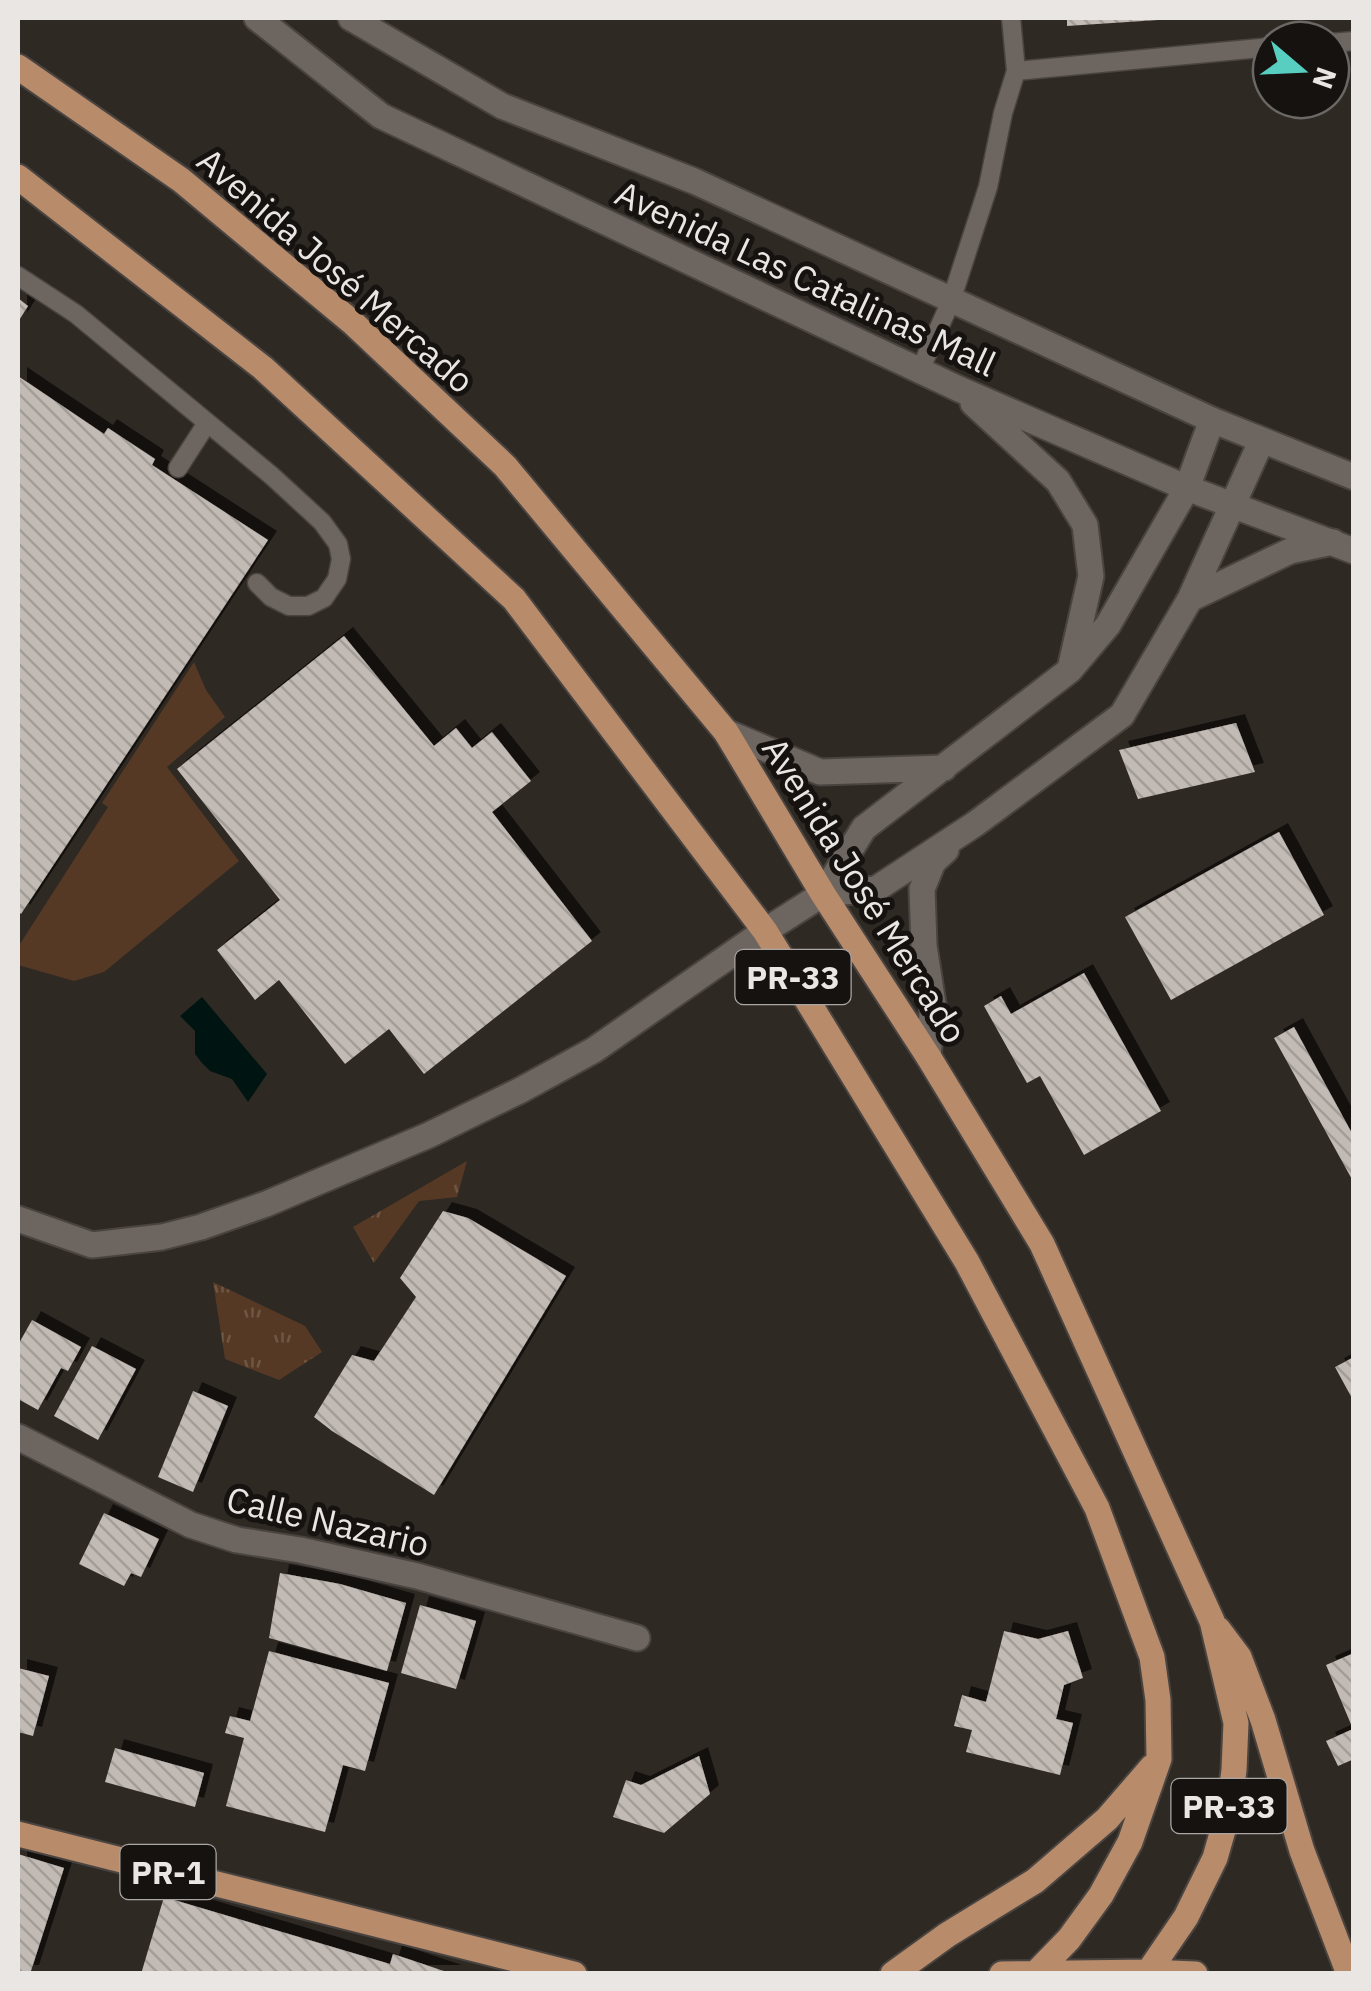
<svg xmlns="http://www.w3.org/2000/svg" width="1371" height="1991" font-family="'IBM Plex Sans',sans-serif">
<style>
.green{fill:#563924}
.park{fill:url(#park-tufts)}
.water{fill:#001512}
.building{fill:url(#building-back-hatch);filter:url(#shadow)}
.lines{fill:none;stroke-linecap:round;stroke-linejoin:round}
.service-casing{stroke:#4a4441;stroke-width:21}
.minor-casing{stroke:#4a4441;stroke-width:29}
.primary-casing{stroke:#4a4441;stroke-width:29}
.service{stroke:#6c6560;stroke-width:18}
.minor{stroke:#6c6560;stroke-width:25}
.primary{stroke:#b88b6b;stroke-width:25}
.labels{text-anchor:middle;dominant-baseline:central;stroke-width:10;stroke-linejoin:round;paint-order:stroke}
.shield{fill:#151210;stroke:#aaa6a4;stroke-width:2.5}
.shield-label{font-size:32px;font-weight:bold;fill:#eae6e3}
.street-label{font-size:35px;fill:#eae6e3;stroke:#151210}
</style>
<defs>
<pattern id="park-tufts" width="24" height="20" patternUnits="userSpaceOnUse" patternTransform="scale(2.5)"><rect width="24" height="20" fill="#563924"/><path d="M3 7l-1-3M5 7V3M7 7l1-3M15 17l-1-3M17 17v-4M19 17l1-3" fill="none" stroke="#6e5644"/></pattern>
<pattern id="building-back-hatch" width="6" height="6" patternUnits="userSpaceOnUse" patternTransform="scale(2.5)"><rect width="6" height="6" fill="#c2bab4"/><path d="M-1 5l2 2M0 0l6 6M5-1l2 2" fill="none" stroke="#a39d98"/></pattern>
<filter id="shadow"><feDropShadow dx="9" dy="-9" stdDeviation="0" flood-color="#0009"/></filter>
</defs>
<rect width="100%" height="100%" fill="#2f2924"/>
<path class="green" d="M 194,662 L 206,690 L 225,717 L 167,767 L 239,861 L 104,972 L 74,981 L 18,965 L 18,947 L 108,807 L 102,803 Z"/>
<path class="park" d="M 467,1161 L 457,1197 L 419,1201 L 374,1263 L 353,1227 Z
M 213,1282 L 305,1326 L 322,1352 L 279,1380 L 225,1359 Z"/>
<path class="water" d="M 202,997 L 267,1074 L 248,1102 L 232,1079 L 210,1071 L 202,1063 L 195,1054 L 195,1031 L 180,1016 Z"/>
<path class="building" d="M 1067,18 L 1157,18 L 1158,20 L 1067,26 Z
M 18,298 L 28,306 L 18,322 Z
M 18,376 L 104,434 L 108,428 L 155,459 L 152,465 L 268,540 L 21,914 L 18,911 Z
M 344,636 L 434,746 L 456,728 L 472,748 L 492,732 L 531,781 L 492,812 L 592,941 L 424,1074 L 389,1029 L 345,1064 L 279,980 L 255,1000 L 217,950 L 280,900 L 177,769 Z
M 1236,723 L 1255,772 L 1138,799 L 1119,750 Z
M 1279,832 L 1324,915 L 1171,1000 L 1125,917 Z
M 1084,973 L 1161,1111 L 1084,1155 L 1040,1076 L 1027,1083 L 984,1006 L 1001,996 L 1011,1014 Z
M 1294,1027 L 1354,1137 L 1354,1183 L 1274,1038 Z
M 443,1211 L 468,1218 L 566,1276 L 434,1495 L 332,1431 L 314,1417 L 352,1355 L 374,1361 L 416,1297 L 400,1278 Z
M 32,1320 L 81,1347 L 68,1371 L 61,1368 L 38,1410 L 18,1399 L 18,1345 Z
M 92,1346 L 136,1369 L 98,1440 L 54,1416 Z
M 1354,1357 L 1354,1402 L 1335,1367 Z
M 193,1391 L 228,1406 L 193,1492 L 158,1477 Z
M 104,1513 L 159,1539 L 141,1577 L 131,1573 L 124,1586 L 79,1564 Z
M 280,1573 L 340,1584 L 406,1603 L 387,1671 L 269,1638 Z
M 420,1605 L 476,1621 L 456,1689 L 401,1673 Z
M 1004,1631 L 1038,1639 L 1068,1631 L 1083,1678 L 1064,1685 L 1056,1719 L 1073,1723 L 1060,1775 L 966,1752 L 972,1730 L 954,1726 L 962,1695 L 986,1702 Z
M 269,1651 L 389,1683 L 365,1771 L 343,1765 L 325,1832 L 226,1806 L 244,1738 L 225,1733 L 230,1716 L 250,1721 Z
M 1354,1653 L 1354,1759 L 1338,1766 L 1326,1741 L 1353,1729 L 1326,1665 Z
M 18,1668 L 49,1676 L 33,1736 L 18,1732 Z
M 115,1748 L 204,1773 L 195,1807 L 105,1782 Z
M 699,1756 L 710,1794 L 664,1833 L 613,1817 L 626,1780 L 641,1785 Z
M 18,1854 L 64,1868 L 30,1974 L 18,1974 Z
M 164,1897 L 390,1964 L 393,1954 L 453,1974 L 141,1974 Z"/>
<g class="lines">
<defs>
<path id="service" d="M 1331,43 L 1354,41
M 1016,71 L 1271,47
M 18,276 L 76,314 L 272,476 L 322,522 L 338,544 L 341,559 L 337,579 L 324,598 L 308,606 L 289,606 L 271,597 L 257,583
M 920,370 L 951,301 L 988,187 L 1003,113 L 1016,71 L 1011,18
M 178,468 L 207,423"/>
<path id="minor" d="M 257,18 L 381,116 L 959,389 L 1187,488 L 1354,551
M 351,18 L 502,106 L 694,181 L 1212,420 L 1354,477
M 973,403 L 1058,481 L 1085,525 L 1091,576 L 1071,665
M 1190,599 L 1290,551 L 1333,542
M 726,732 L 820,772 L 944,768
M 823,894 L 876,889 L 975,824 L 1122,715 L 1190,599 L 1261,442
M 928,1056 L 933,1004 L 924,946 L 922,889 L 933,862 L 946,850
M 18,1219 L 92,1245 L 162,1237 L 201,1227 L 266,1204 L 429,1135 L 521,1090 L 594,1050 L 765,931 L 823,894 L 864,828 L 1070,670 L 1108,625 L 1187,488 L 1212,420
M 18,1437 L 191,1525 L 237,1540 L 300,1550 L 417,1576 L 637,1638"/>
<path id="primary" d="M 18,67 L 181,180 L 353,323 L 505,466 L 726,732 L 823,894 L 928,1056 L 1042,1244 L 1212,1621 L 1236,1723 L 1234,1770 L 1229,1809 L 1215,1858 L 1186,1917 L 1147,1974
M 18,177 L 263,368 L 514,599 L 765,931 L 967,1262 L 1097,1508 L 1152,1657 L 1158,1700 L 1159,1759 L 1130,1842 L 1101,1895 L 1069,1939 L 1035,1974
M 1218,1629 L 1239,1657 L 1263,1720 L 1302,1851 L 1349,1974
M 18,1834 L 574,1974
M 893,1974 L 947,1935 L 1035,1881 L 1107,1819 L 1152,1767
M 1002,1974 L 1149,1972 L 1195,1974"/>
</defs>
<use href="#service" class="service-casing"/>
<use href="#minor" class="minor-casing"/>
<use href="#primary" class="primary-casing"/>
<use href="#service" class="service"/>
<use href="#minor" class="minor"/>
<use href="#primary" class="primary"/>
</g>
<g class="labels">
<g class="shield">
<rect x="735.5" y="950" width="115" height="54" rx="8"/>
<rect x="1171.5" y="1779" width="115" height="54" rx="8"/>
<rect x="120.5" y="1845" width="95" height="54" rx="8"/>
</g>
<g class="shield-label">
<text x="793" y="977">PR-33</text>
<text x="1229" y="1806">PR-33</text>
<text x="168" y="1872">PR-1</text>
</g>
<g class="street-label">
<text transform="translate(336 270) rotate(41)">Avenida José Mercado</text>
<text transform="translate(806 278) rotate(25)">Avenida Las Catalinas Mall</text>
<text transform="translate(865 890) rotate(58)">Avenida José Mercado</text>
<text transform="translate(328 1521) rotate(13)">Calle Nazario</text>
</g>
</g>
<rect width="1371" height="1991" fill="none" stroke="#eae6e3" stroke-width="40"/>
<g transform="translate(1301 70) rotate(109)"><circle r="48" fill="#151210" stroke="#6a6764" stroke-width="2.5"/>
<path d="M0-8L18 38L0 25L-18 38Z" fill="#58cec0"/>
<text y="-15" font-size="28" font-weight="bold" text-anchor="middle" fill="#eae6e3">N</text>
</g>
</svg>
